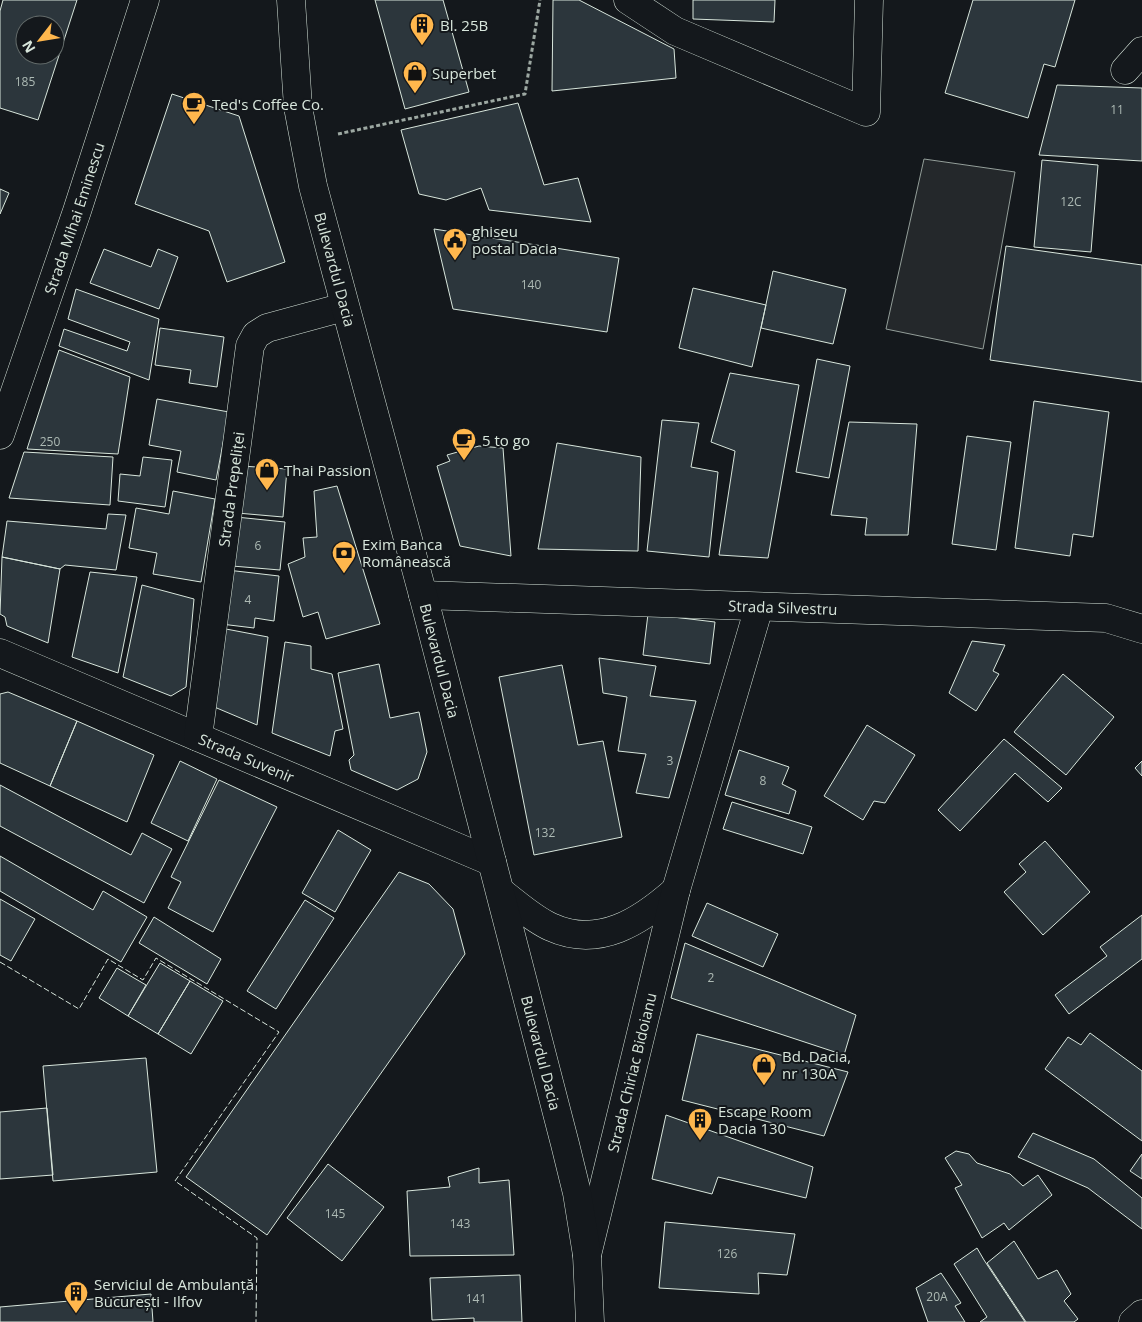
<svg xmlns="http://www.w3.org/2000/svg" width="1142" height="1322" font-family="'Open Sans',sans-serif">
<style>
.parking{fill:#24282b;stroke:#939e99}
.building{fill:#2c363c;stroke:#d8e6dc;fill-rule:evenodd}
.lines{fill:none;stroke-linecap:round;stroke-linejoin:round}
.minor-casing{stroke:#d8e6dc;stroke-width:29}
.major-casing{stroke:#d8e6dc;stroke-width:29}
.path{stroke:#9da8a2;stroke-width:3;stroke-dasharray:4 2.5;stroke-linecap:butt}
.minor{stroke:#14181c;stroke-width:28}
.major{stroke:#14181c;stroke-width:28}
.fence{stroke:#d8e6dc;stroke-width:1;stroke-dasharray:6 2.5;stroke-linecap:butt}
.labels{text-anchor:middle;dominant-baseline:central;stroke-width:4;stroke-linejoin:round;paint-order:stroke}
.number-label{font-size:12px;fill:#adbab4}
.poi-label{font-size:15px;fill:#d8e6dc;stroke:#14181c;text-anchor:start}
.street-label{font-size:15px;fill:#d8e6dc;stroke:#14181c}
</style>
<rect width="100%" height="100%" fill="#14181c"/>
<path class="parking" d="M 924,159 L 1015,172 L 983,349 L 886,329 Z"/>
<path class="building" d="M 3,0 L 77,0 L 38,120 L 0,108 L 0,11 ZM 25,25 L 55,25 L 55,55 L 25,55 Z
M 375,0 L 443,0 L 469,92 L 405,109 Z
M 553,0 L 579,0 L 674,49 L 676,78 L 552,91 Z
M 693,0 L 775,0 L 774,22 L 693,19 Z
M 973,0 L 1075,0 L 1055,67 L 1044,64 L 1028,118 L 945,93 Z
M 1057,85 L 1142,88 L 1142,161 L 1039,155 Z
M 172,94 L 239,116 L 285,262 L 227,282 L 209,231 L 135,204 Z
M 518,103 L 544,185 L 578,178 L 591,222 L 489,210 L 481,188 L 446,200 L 419,194 L 401,130 Z
M 1042,160 L 1098,165 L 1091,252 L 1034,247 Z
M 0,189 L 9,193 L 0,214 Z
M 434,229 L 619,258 L 607,332 L 453,309 Z
M 1006,246 L 1142,265 L 1142,382 L 990,360 Z
M 104,249 L 151,267 L 158,249 L 178,257 L 159,309 L 90,283 Z
M 773,271 L 846,289 L 833,344 L 761,328 Z
M 693,288 L 766,305 L 752,367 L 679,348 Z
M 76,289 L 159,319 L 149,380 L 59,346 L 64,329 L 127,351 L 130,342 L 68,319 Z
M 160,328 L 224,337 L 217,387 L 189,383 L 191,370 L 155,365 Z
M 59,350 L 130,377 L 118,454 L 27,449 Z
M 817,359 L 850,366 L 829,478 L 796,472 Z
M 730,373 L 799,385 L 768,558 L 719,555 L 735,451 L 711,442 Z
M 157,399 L 229,412 L 216,480 L 177,472 L 181,451 L 149,445 Z
M 1034,401 L 1109,412 L 1093,537 L 1073,534 L 1070,556 L 1015,548 Z
M 662,420 L 699,423 L 691,467 L 718,472 L 709,557 L 647,551 Z
M 849,422 L 917,424 L 908,535 L 865,535 L 867,518 L 831,515 Z
M 967,436 L 1011,442 L 996,550 L 952,544 Z
M 557,443 L 641,457 L 638,551 L 538,549 Z
M 479,446 L 503,448 L 511,556 L 460,546 L 437,466 L 450,461 L 447,455 Z
M 24,452 L 113,457 L 110,505 L 9,498 Z
M 143,457 L 172,460 L 165,507 L 118,501 L 120,474 L 140,476 Z
M 241,466 L 287,469 L 283,517 L 237,513 Z
M 337,486 L 380,624 L 326,639 L 318,612 L 303,617 L 288,564 L 305,557 L 303,538 L 317,537 L 314,491 Z
M 173,491 L 215,499 L 201,582 L 153,574 L 157,553 L 129,548 L 136,508 L 169,514 Z
M 108,514 L 126,515 L 116,570 L 65,565 L 60,569 L 2,557 L 7,521 L 106,529 Z
M 236,517 L 285,522 L 280,570 L 232,566 Z
M 2,557 L 60,569 L 48,643 L 7,626 L 5,617 L 0,614 Z
M 227,570 L 279,576 L 274,621 L 255,618 L 254,628 L 221,624 Z
M 90,572 L 137,577 L 118,673 L 72,657 Z
M 142,585 L 194,599 L 186,687 L 171,696 L 123,677 Z
M 648,614 L 715,622 L 710,664 L 643,655 Z
M 226,629 L 268,637 L 257,725 L 212,706 Z
M 972,641 L 1005,645 L 993,671 L 999,674 L 976,711 L 949,693 Z
M 285,642 L 311,646 L 311,669 L 332,674 L 343,729 L 335,731 L 330,756 L 272,733 Z
M 599,658 L 656,666 L 650,696 L 696,701 L 669,798 L 636,793 L 646,754 L 618,751 L 627,697 L 603,693 Z
M 379,664 L 390,718 L 419,712 L 427,752 L 418,779 L 397,790 L 351,770 L 349,760 L 354,755 L 338,673 Z
M 562,665 L 578,745 L 603,741 L 622,837 L 534,855 L 499,677 Z
M 1063,674 L 1114,717 L 1066,775 L 1014,732 Z
M 8,692 L 77,721 L 50,786 L 0,763 L 0,694 Z
M 77,721 L 154,755 L 127,822 L 50,786 Z
M 867,725 L 915,755 L 885,803 L 874,801 L 863,820 L 824,796 Z
M 1004,739 L 1062,788 L 1048,802 L 1015,773 L 960,831 L 938,810 Z
M 739,750 L 789,767 L 782,784 L 796,791 L 789,814 L 725,795 Z
M 180,761 L 217,779 L 188,841 L 151,823 Z
M 1142,761 L 1142,776 L 1135,768 Z
M 219,780 L 277,807 L 213,932 L 168,908 L 181,882 L 171,877 Z
M 0,785 L 131,855 L 142,833 L 172,849 L 144,903 L 0,826 Z
M 732,802 L 812,827 L 803,854 L 723,829 Z
M 338,830 L 371,850 L 335,912 L 302,893 Z
M 1045,841 L 1090,892 L 1043,935 L 1004,892 L 1026,872 L 1019,864 Z
M 0,856 L 93,910 L 103,891 L 147,917 L 121,962 L 0,891 Z
M 399,872 L 429,884 L 453,909 L 465,954 L 267,1235 L 186,1177 Z
M 0,899 L 35,919 L 11,961 L 0,955 Z
M 305,900 L 334,918 L 276,1009 L 247,991 Z
M 707,903 L 778,934 L 763,967 L 692,936 Z
M 1142,915 L 1142,959 L 1069,1014 L 1055,995 L 1107,956 L 1100,947 Z
M 154,917 L 221,959 L 207,984 L 139,943 Z
M 685,943 L 856,1015 L 844,1055 L 671,998 Z
M 160,963 L 190,981 L 158,1034 L 128,1016 Z
M 117,968 L 146,985 L 128,1016 L 99,998 Z
M 190,981 L 223,1001 L 191,1054 L 158,1034 Z
M 1090,1033 L 1142,1071 L 1142,1141 L 1045,1069 L 1068,1037 L 1081,1045 Z
M 697,1034 L 848,1072 L 824,1136 L 682,1100 Z
M 146,1058 L 157,1172 L 53,1181 L 43,1066 Z
M 47,1108 L 53,1175 L 0,1179 L 0,1112 Z
M 666,1115 L 813,1167 L 806,1198 L 718,1177 L 712,1194 L 652,1179 Z
M 1033,1133 L 1094,1159 L 1142,1198 L 1142,1229 L 1088,1188 L 1018,1157 Z
M 956,1151 L 969,1154 L 977,1163 L 1010,1174 L 1023,1186 L 1038,1175 L 1052,1195 L 1009,1230 L 1004,1223 L 982,1238 L 955,1188 L 962,1185 L 945,1158 Z
M 1142,1154 L 1142,1179 L 1130,1171 Z
M 328,1164 L 384,1207 L 342,1261 L 287,1218 Z
M 479,1168 L 479,1183 L 509,1180 L 514,1255 L 410,1256 L 407,1191 L 450,1187 L 448,1177 Z
M 665,1222 L 795,1234 L 787,1275 L 758,1273 L 759,1294 L 659,1288 Z
M 1014,1241 L 1038,1279 L 1057,1270 L 1071,1294 L 1064,1301 L 1078,1319 L 1074,1322 L 1026,1322 L 987,1263 Z
M 977,1248 L 984,1260 L 1025,1322 L 980,1322 L 987,1317 L 954,1264 Z
M 941,1273 L 961,1303 L 955,1306 L 965,1322 L 928,1322 L 916,1288 Z
M 520,1275 L 522,1322 L 474,1322 L 474,1318 L 432,1320 L 430,1278 Z
M 151,1294 L 153,1322 L 0,1322 L 0,1307 Z"/>
<g class="lines">
<defs>
<g id="minor">
<path d="M 628,0 L 675,31 L 866,112 L 869,0"/>
<path d="M 1125,70 L 1142,51"/>
<path id="s1" d="M 423,595 L 1106,618 L 1142,629"/>
<path id="s2" d="M 0,653 L 492,862"/>
<path id="s3" d="M 198,737 L 250,346 L 256,335 L 267,328 L 344,307"/>
<path d="M 501,892 C 517,904 533,919 551,927 C 599,949 641,921 676,890"/>
<path id="s4" d="M 587,1255 L 676,890 L 759,607"/>
<path d="M 1133,1322 L 1142,1314"/>
</g>
<g id="major">
<path id="s5" d="M 291,0 L 298,107 L 313,186 L 423,595 L 565,1144 L 577,1193 L 587,1255 L 590,1322"/>
<path id="s6" d="M 0,435 L 77,211 L 145,0"/>
</g>
</defs>
<use href="#minor" class="minor-casing"/>
<use href="#major" class="major-casing"/>
<path class="path" d="M 338,134 L 525,94 L 540,0"/>
<use href="#minor" class="minor"/>
<use href="#major" class="major"/>
<path class="fence" d="M 0,962 L 79,1009 L 108,959 L 143,980 L 156,958 L 279,1032 L 175,1181 L 257,1238 L 256,1322"/>
</g>
<defs>
<symbol id="building-pin" viewBox="-11 -11 22 30"><path d="M0 17L-7.5 6A9.5 9.5 0 1 1 7.5 6Z" fill="#ffb74d" stroke="#14181c"/><path d="M-4-6H4V6H1V3H-1V6H-4ZM-2.5-4.3h1.7v1.8h-1.7ZM.8-4.3h1.7v1.8H.8ZM-2.5-1h1.7V.8h-1.7ZM.8-1h1.7V.8H.8Z" fill="#111"/></symbol>
<symbol id="shop-pin" viewBox="-11 -11 22 30"><path d="M0 17L-7.5 6A9.5 9.5 0 1 1 7.5 6Z" fill="#ffb74d" stroke="#14181c"/><path d="M-5-2.5h2.3a2.7 3.5 0 0 1 5.4 0H5L5.5 6h-11ZM-1.5-2.5h3a1.5 2.3 0 0 0-3 0Z" fill="#111"/></symbol>
<symbol id="cafe-pin" viewBox="-11 -11 22 30"><path d="M0 17L-7.5 6A9.5 9.5 0 1 1 7.5 6Z" fill="#ffb74d" stroke="#14181c"/><path d="M-5.5-4.5H6V0H3Q3 3.5 0 3.5H-2.5Q-5.5 3.5-5.5 0ZM3-3.2v2h1.7v-2ZM-6 4.5H4V6H-6Z" fill="#111"/></symbol>
<symbol id="civic-pin" viewBox="-11 -11 22 30"><path d="M0 17L-7.5 6A9.5 9.5 0 1 1 7.5 6Z" fill="#ffb74d" stroke="#14181c"/><path d="M-.6-6.5H3V-4.5H.6V-3L4-1V1h2V6H-6V1h2V-1L-.6-3ZM-1.2 2.5V6h2.4V2.5Z" fill="#111"/></symbol>
<symbol id="bank-pin" viewBox="-11 -11 22 30"><path d="M0 17L-7.5 6A9.5 9.5 0 1 1 7.5 6Z" fill="#ffb74d" stroke="#14181c"/><path d="M-6-4H6V4H-6ZM0-2.3a2.3 2.3 0 1 0 0 4.6a2.3 2.3 0 1 0 0-4.6Z" fill="#111"/></symbol>
</defs>
<g fill-rule="evenodd">
<use href="#building-pin" x="408" y="11" width="28" height="38"/>
<use href="#shop-pin" x="401" y="59" width="28" height="38"/>
<use href="#cafe-pin" x="180" y="90" width="28" height="38"/>
<use href="#civic-pin" x="441" y="226" width="28" height="38"/>
<use href="#cafe-pin" x="450" y="426" width="28" height="38"/>
<use href="#shop-pin" x="253" y="456" width="28" height="38"/>
<use href="#bank-pin" x="330" y="539" width="28" height="38"/>
<use href="#shop-pin" x="750" y="1051" width="28" height="38"/>
<use href="#building-pin" x="686" y="1106" width="28" height="38"/>
<use href="#building-pin" x="62" y="1279" width="28" height="38"/>
</g>
<g class="labels">
<g class="number-label">
<text x="25" y="81">185</text>
<text x="1117" y="109">11</text>
<text x="1071" y="201">12C</text>
<text x="531" y="284">140</text>
<text x="50" y="441">250</text>
<text x="258" y="545">6</text>
<text x="248" y="599">4</text>
<text x="670" y="760">3</text>
<text x="763" y="780">8</text>
<text x="545" y="832">132</text>
<text x="711" y="977">2</text>
<text x="335" y="1213">145</text>
<text x="460" y="1223">143</text>
<text x="727" y="1253">126</text>
<text x="937" y="1296">20A</text>
<text x="476" y="1298">141</text>
</g>
<g class="poi-label">
<text x="440" y="25">Bl. 25B</text>
<text x="432" y="73">Superbet</text>
<text x="212" y="104">Ted's Coffee Co.</text>
<text x="472" y="231">ghiseu<tspan x="472" dy="17">postal Dacia</tspan></text>
<text x="482" y="440">5 to go</text>
<text x="284" y="470">Thai Passion</text>
<text x="362" y="544">Exim Banca<tspan x="362" dy="17">Românească</tspan></text>
<text x="782" y="1056">Bd. Dacia,<tspan x="782" dy="17">nr 130A</tspan></text>
<text x="718" y="1111">Escape Room<tspan x="718" dy="17">Dacia 130</tspan></text>
<text x="94" y="1284">Serviciul de Ambulanță<tspan x="94" dy="17">București - Ilfov</tspan></text>
</g>
<g class="street-label">
<text stroke="none"><textPath href="#s6" startOffset="229">Strada Mihai Eminescu</textPath></text>
<text stroke="none"><textPath href="#s5" startOffset="274">Bulevardul Dacia</textPath></text>
<text stroke="none"><textPath href="#s3" startOffset="250">Strada Prepeliței</textPath></text>
<text stroke="none"><textPath href="#s1" startOffset="360">Strada Silvestru</textPath></text>
<text stroke="none"><textPath href="#s5" startOffset="679">Bulevardul Dacia</textPath></text>
<text stroke="none"><textPath href="#s2" startOffset="268">Strada Suvenir</textPath></text>
<text stroke="none"><textPath href="#s5" startOffset="1084">Bulevardul Dacia</textPath></text>
<text stroke="none"><textPath href="#s4" startOffset="188">Strada Chiriac Bidoianu</textPath></text>
</g>
</g>
<g transform="translate(40 40) rotate(239)"><circle r="24" fill="#14181c" stroke="#626a69"/>
<path d="M0-4L9 19L0 12L-9 19Z" fill="#ffb74d"/>
<text y="-8" font-size="14" font-weight="bold" text-anchor="middle" fill="#d8e6dc">N</text>
</g>
</svg>
